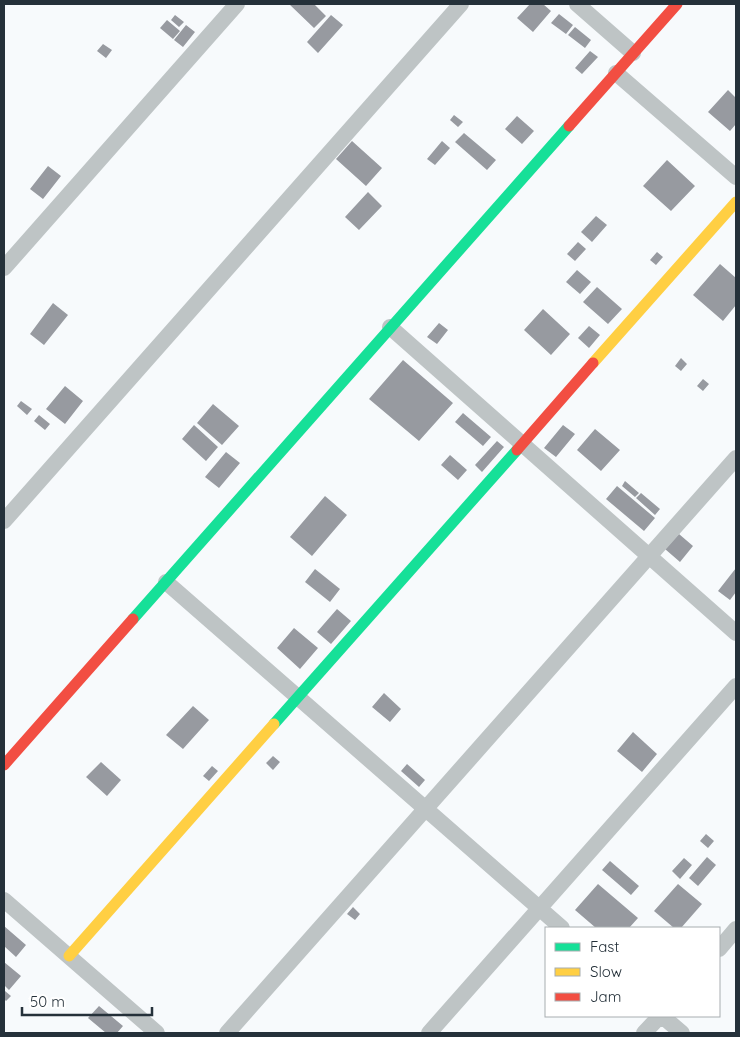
<svg xmlns="http://www.w3.org/2000/svg" width="740" height="1037" font-family="Quicksand,sans-serif">
<style>
.building{fill:#979aa0}
.lines{fill:none;stroke-linecap:round;stroke-linejoin:round}
.street{stroke:#bec4c5;stroke-width:16}
.fast{stroke:#16e098;stroke-width:11}
.slow{stroke:#ffcf43;stroke-width:11}
.jam{stroke:#f24e42;stroke-width:11}
</style>
<rect width="100%" height="100%" fill="#f7fafc"/>
<path class="building" d="M 289,4 L 314,4 L 326,16 L 314,28 Z
M 530,4 L 543,4 L 551,11 L 533,32 L 517,18 Z
M 559,14 L 573,25 L 566,34 L 551,23 Z
M 175,15 L 184,22 L 179,27 L 171,20 Z
M 331,15 L 343,25 L 318,53 L 307,42 Z
M 167,20 L 180,31 L 173,39 L 160,28 Z
M 186,25 L 195,32 L 183,47 L 174,40 Z
M 575,27 L 591,40 L 585,48 L 568,35 Z
M 103,44 L 112,50 L 106,58 L 97,51 Z
M 590,51 L 598,57 L 582,74 L 575,68 Z
M 728,90 L 736,98 L 736,124 L 730,131 L 708,112 Z
M 454,115 L 463,122 L 458,127 L 450,120 Z
M 517,116 L 534,131 L 522,144 L 505,129 Z
M 464,133 L 496,160 L 487,170 L 455,142 Z
M 352,141 L 382,168 L 366,186 L 336,159 Z
M 442,141 L 450,148 L 435,165 L 427,159 Z
M 667,160 L 695,186 L 671,211 L 643,186 Z
M 48,166 L 61,176 L 43,199 L 30,189 Z
M 368,192 L 382,206 L 359,230 L 345,217 Z
M 596,216 L 607,225 L 592,242 L 581,232 Z
M 578,242 L 586,249 L 575,261 L 567,254 Z
M 657,252 L 663,257 L 656,265 L 650,260 Z
M 720,264 L 736,278 L 736,305 L 723,321 L 693,295 Z
M 577,270 L 591,282 L 580,294 L 566,282 Z
M 597,287 L 622,309 L 608,324 L 583,302 Z
M 53,303 L 68,315 L 44,345 L 30,334 Z
M 543,309 L 570,334 L 551,355 L 524,330 Z
M 439,323 L 448,330 L 437,344 L 427,337 Z
M 589,326 L 600,335 L 589,348 L 578,338 Z
M 681,358 L 687,364 L 681,371 L 675,366 Z
M 403,360 L 453,403 L 419,441 L 369,399 Z
M 703,379 L 709,384 L 703,391 L 697,386 Z
M 65,386 L 83,401 L 65,424 L 46,409 Z
M 21,401 L 32,409 L 27,415 L 17,406 Z
M 213,404 L 239,426 L 222,445 L 197,423 Z
M 463,413 L 491,437 L 483,446 L 455,422 Z
M 39,415 L 50,424 L 45,430 L 34,421 Z
M 194,425 L 218,447 L 206,461 L 182,439 Z
M 563,425 L 575,434 L 556,457 L 544,448 Z
M 595,429 L 620,450 L 601,471 L 577,450 Z
M 497,441 L 504,447 L 482,472 L 475,465 Z
M 226,452 L 240,463 L 219,488 L 205,477 Z
M 450,455 L 467,470 L 458,480 L 441,465 Z
M 625,481 L 639,493 L 635,497 L 622,486 Z
M 617,486 L 655,518 L 644,531 L 606,499 Z
M 641,493 L 660,509 L 655,515 L 636,498 Z
M 325,496 L 347,515 L 312,556 L 290,537 Z
M 679,534 L 693,546 L 680,562 L 665,549 Z
M 736,568 L 736,592 L 730,600 L 718,591 Z
M 315,569 L 340,589 L 330,602 L 305,582 Z
M 337,609 L 351,621 L 331,644 L 317,632 Z
M 294,628 L 318,648 L 300,669 L 277,648 Z
M 384,693 L 401,709 L 390,722 L 372,707 Z
M 193,706 L 209,720 L 183,749 L 166,735 Z
M 633,732 L 657,754 L 642,772 L 617,751 Z
M 273,756 L 280,762 L 273,770 L 266,763 Z
M 101,762 L 121,780 L 107,796 L 86,777 Z
M 407,764 L 425,780 L 419,787 L 401,771 Z
M 212,766 L 218,771 L 209,781 L 203,776 Z
M 706,834 L 714,841 L 708,848 L 700,841 Z
M 707,857 L 716,865 L 698,886 L 689,878 Z
M 684,858 L 692,865 L 680,879 L 672,871 Z
M 610,861 L 639,886 L 631,895 L 602,870 Z
M 598,884 L 638,918 L 629,928 L 596,928 L 575,910 Z
M 678,884 L 702,904 L 681,928 L 674,928 L 654,911 Z
M 353,907 L 360,914 L 355,920 L 347,914 Z
M 4,926 L 26,945 L 16,957 L 4,946 Z
M 4,962 L 21,976 L 9,990 L 4,985 Z
M 5,991 L 11,996 L 6,1001 L 4,999 Z
M 99,1006 L 123,1026 L 117,1033 L 106,1033 L 88,1018 Z"/>
<g class="lines">
<path class="street" d="M 577,4 L 633,53
M 616,73 L 736,177
M 4,268 L 237,4
M 390,327 L 736,633
M 4,521 L 461,4
M 166,582 L 562,928
M 4,900 L 157,1033
M 719,949 L 736,929
M 662,1016 L 682,1033
M 227,1033 L 736,458
M 429,1033 L 736,686
M 644,1033 L 660,1016"/>
<path class="fast" d="M 133,619 L 569,126
M 274,724 L 517,450"/>
<path class="slow" d="M 593,363 L 736,202
M 69,956 L 274,724"/>
<path class="jam" d="M 569,126 L 677,4
M 517,450 L 593,363
M 4,765 L 133,619"/>
</g>
<rect width="740" height="1037" fill="none" stroke="#25313a" stroke-width="10"/>
<rect x="545" y="927" width="175" height="90" fill="#ffffff" stroke="#a8adb0"/>
<rect x="555" y="943" width="25" height="8" fill="#16e098" stroke="#a8adb0"/>
<text x="590" y="952" font-size="15" fill="#25313a">Fast</text>
<rect x="555" y="968" width="25" height="8" fill="#ffcf43" stroke="#a8adb0"/>
<text x="590" y="977" font-size="15" fill="#25313a">Slow</text>
<rect x="555" y="993" width="25" height="8" fill="#f24e42" stroke="#a8adb0"/>
<text x="590" y="1002" font-size="15" fill="#25313a">Jam</text>
<path d="M22 1007v8h130v-8" fill="none" stroke="#25313a" stroke-width="2.5"/>
<text x="30" y="1007" font-size="15" fill="#25313a" stroke="#ffffff" stroke-width="4" paint-order="stroke">50 m</text>
</svg>
